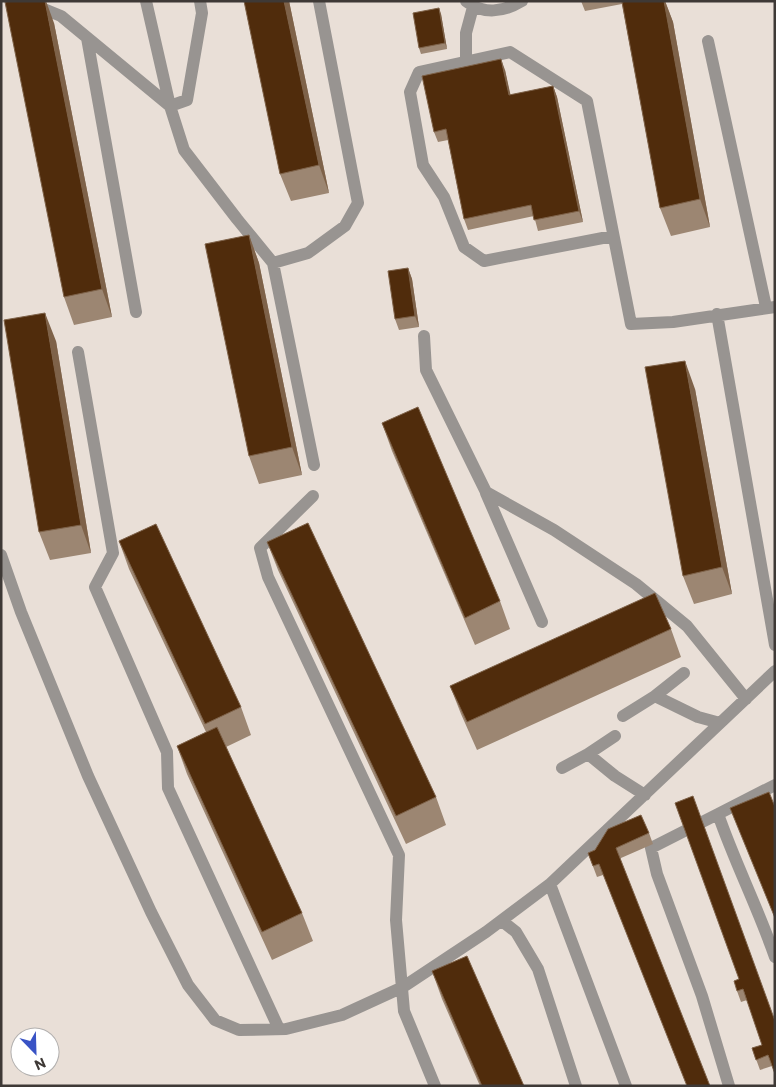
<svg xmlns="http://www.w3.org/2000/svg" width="776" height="1087" font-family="Commissioner,sans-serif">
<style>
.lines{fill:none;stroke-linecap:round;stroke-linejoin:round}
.minor{stroke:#989491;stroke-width:12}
.wall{fill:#9c8672}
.shaded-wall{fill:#7e6249}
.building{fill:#502c0c;stroke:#7e6249}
</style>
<rect width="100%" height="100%" fill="#e9dfd7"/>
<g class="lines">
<path class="minor" d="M 24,1 L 61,16 L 170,106 L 184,150 L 237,219 L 273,263 L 314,465
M 146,1 L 170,106 L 187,100 L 202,13 L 200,1
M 466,1 C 483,15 504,12 522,1
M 87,38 L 136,312
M 708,41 L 766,307
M 466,60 L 466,33 L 473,7
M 613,236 L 484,261 L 464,247 L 444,197 L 423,165 L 410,92 L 419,72 L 510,52 L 587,101 L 631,324 L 673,322 L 775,307
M 273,263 L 308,253 L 345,226 L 358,203 L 319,1
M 717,314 L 775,645
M 424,336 L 426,370 L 486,492 L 554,530 L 636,584 L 687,626 L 746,699
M 78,352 L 113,553 L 95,587 L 167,752 L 168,788 L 279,1029
M 486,493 L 542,622
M 313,496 L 260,548 L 268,577 L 399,855 L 396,920 L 404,1011 L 435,1086
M 1,555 L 21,612 L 88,776 L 151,912 L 188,985 L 215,1020 L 239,1030 L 286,1029 L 342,1015 L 403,987 L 486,932 L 550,884 L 775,671
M 684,673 L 655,696 L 698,717 L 720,723
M 623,716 L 655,696
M 615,736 L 588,754 L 615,776 L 645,795
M 562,768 L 588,754
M 718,814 L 775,785
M 550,884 L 626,1086
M 502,921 L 516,932 L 538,969 L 576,1086
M 729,1086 L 702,996 L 657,874 L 651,848 L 718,814 C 735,863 758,908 775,957"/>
</g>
<path class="wall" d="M 244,1 L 289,1 L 329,193 L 291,201 L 280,174 Z
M 581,1 L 665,1 L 673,22 L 710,227 L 671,236 L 660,208 L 622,4 L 585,11 Z
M 441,14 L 447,49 L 421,54 L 419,48 Z
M 54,23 L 112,317 L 74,325 L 64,297 Z
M 505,70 L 510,95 L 553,86 L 557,97 L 583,222 L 538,231 L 534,216 L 468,230 L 464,219 L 448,140 L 438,142 L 434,132 Z
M 249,235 L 259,263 L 302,475 L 259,484 L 249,456 Z
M 408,268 L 412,279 L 419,327 L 399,330 L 395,319 Z
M 56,341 L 91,553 L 50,560 L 39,532 Z
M 695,389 L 732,594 L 694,604 L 683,576 Z
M 382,423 L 500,601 L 510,629 L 475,645 L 392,451 Z
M 119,541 L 241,707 L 251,735 L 226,747 L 302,913 L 313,941 L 272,960 L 187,774 L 177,746 L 206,732 L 129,569 Z
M 267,542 L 436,797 L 446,825 L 406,844 L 278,570 Z
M 671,629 L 681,657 L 477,750 L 461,714 L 450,686 Z
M 649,833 L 653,844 L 621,858 L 603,875 L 597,877 L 588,853 L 595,850 Z
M 432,971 L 524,1086 L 480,1086 L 442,999 Z
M 739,979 L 772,1066 L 760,1070 L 752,1048 L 762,1045 L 747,1000 L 741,1002 L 737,991 Z"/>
<path class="shaded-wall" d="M 45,1 L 46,1 L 54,23 L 112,317 L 102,289 Z
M 284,1 L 289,1 L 329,193 L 319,165 Z
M 664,1 L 665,1 L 673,22 L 710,227 L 700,199 Z
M 439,8 L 441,14 L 447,49 L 445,43 Z
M 501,59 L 505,70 L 513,106 L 509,95 Z
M 553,86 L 557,97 L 583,222 L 579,211 Z
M 249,235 L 259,263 L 302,475 L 292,447 Z
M 408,268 L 412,279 L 419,327 L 415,316 Z
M 45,313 L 56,341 L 91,553 L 81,525 Z
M 685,361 L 695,389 L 732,594 L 722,567 Z"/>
<path class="building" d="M 11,1 L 45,1 L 102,289 L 64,297 L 5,2 Z
M 244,1 L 284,1 L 319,165 L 280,174 Z
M 627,1 L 664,1 L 700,199 L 660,208 L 622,2 Z
M 439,8 L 445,43 L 419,48 L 413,13 Z
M 501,59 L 509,95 L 553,86 L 579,211 L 534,220 L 531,205 L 464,219 L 446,129 L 434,132 L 422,76 Z
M 249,235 L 292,447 L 249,456 L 205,244 Z
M 408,268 L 415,316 L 395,319 L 388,271 Z
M 45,313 L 81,525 L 39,532 L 4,320 Z
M 685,361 L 722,567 L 683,576 L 645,367 Z
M 418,407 L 500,601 L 465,618 L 382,423 Z
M 308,523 L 436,797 L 396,816 L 267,542 Z
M 156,524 L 241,707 L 205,724 L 119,541 Z
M 655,593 L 671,629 L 467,722 L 450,686 Z
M 217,727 L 302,913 L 262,932 L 177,746 Z
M 769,792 L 775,807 L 775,918 L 730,808 Z
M 693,796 L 775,1021 L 775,1074 L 768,1055 L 756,1060 L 752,1048 L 762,1045 L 743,989 L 737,991 L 734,981 L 739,979 L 675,803 Z
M 641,815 L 649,833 L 616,848 L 710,1086 L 687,1086 L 599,864 L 593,866 L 588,853 L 595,850 L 608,829 Z
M 467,956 L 524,1086 L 482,1086 L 432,971 Z"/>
<rect width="776" height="1087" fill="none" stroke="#3e3936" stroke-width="5"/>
<g transform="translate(35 1052) rotate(157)"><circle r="24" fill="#ffffff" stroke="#b2b0af"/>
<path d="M0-4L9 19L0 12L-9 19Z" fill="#3953c5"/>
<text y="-8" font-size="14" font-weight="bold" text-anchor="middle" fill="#3e3936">N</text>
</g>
</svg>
